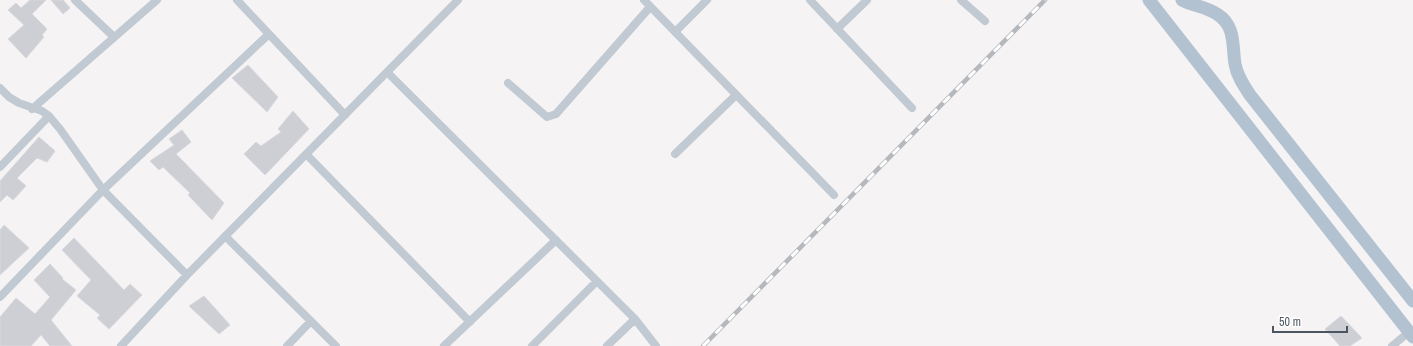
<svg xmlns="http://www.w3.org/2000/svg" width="1413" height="346" font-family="'Archivo Narrow',sans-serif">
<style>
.building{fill:#cdcfd5;stroke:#d7d9de}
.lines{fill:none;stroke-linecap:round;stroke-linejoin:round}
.street{stroke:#c1cad2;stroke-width:8}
.primary{stroke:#b3c2d1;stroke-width:13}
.rail-casing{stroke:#b5b8bd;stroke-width:4.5}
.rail{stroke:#fff;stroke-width:3;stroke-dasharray:9;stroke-linecap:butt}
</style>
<rect width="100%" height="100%" fill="#f5f3f3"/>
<path class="building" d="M 30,0 L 46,0 L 32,14 L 47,29 L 42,35 L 44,37 L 26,58 L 8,39 L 24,25 L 8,10 L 16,3 L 21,8 Z
M 51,0 L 63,0 L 70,8 L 63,14 Z
M 248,65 L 278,97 L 267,112 L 232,78 Z
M 293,111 L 309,129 L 265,175 L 244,154 L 256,142 L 261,146 L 281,132 L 278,129 Z
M 182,130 L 191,142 L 176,154 L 224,203 L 212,220 L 188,195 L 190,193 L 163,167 L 159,170 L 150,161 L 174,145 L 169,139 Z
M 39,137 L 55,151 L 47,162 L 37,158 L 17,178 L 26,186 L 13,200 L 7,195 L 0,202 L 0,181 Z
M 4,225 L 29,248 L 0,275 L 0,230 Z
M 74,238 L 124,290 L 130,284 L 142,295 L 109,329 L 97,318 L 100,315 L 77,296 L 91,280 L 62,250 Z
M 50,264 L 63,278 L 62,279 L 76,290 L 51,320 L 72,346 L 50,346 L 41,335 L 31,346 L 0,346 L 0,317 L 16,298 L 35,314 L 50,297 L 34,280 Z
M 204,296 L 230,325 L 219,334 L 189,306 Z
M 1341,316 L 1362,338 L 1350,346 L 1340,346 L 1325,329 Z"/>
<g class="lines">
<path class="street" d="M 75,0 L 114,37
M 237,0 L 345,115
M 644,0 L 834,195
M 810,0 L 912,108
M 961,0 L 985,21
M 837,29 L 867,0
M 675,32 L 707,0
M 387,72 L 635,319 L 656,346
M 508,83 L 547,117 L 556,114 L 650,7
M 0,88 L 9,97 L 19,103 L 42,111 L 49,116 L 60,129 L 103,190 L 187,275
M 32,109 L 157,0
M 306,154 L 470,322
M 675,154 L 736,95
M 0,167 L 49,116
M 225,236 L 336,346
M 0,297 L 103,190 L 269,34
M 121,346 L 187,275 L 458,0
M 287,346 L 311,321
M 444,346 L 556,240
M 532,346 L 597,281
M 607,346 L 635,319
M 1392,346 L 1409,332"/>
<path class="primary" d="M 1149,0 L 1413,337
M 1182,0 C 1193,6 1207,7 1217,14 C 1236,26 1232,45 1235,64 C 1237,76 1244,86 1250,95 L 1413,301"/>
<defs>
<path id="rail" d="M 703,346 L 1045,0"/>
</defs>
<use href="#rail" class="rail-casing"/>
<use href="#rail" class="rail"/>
</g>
<path d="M1273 326v6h74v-6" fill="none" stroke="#4a5661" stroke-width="2"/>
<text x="1279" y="326" font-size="12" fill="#4a5661" stroke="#ffffff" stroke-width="3" paint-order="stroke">50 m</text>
</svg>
